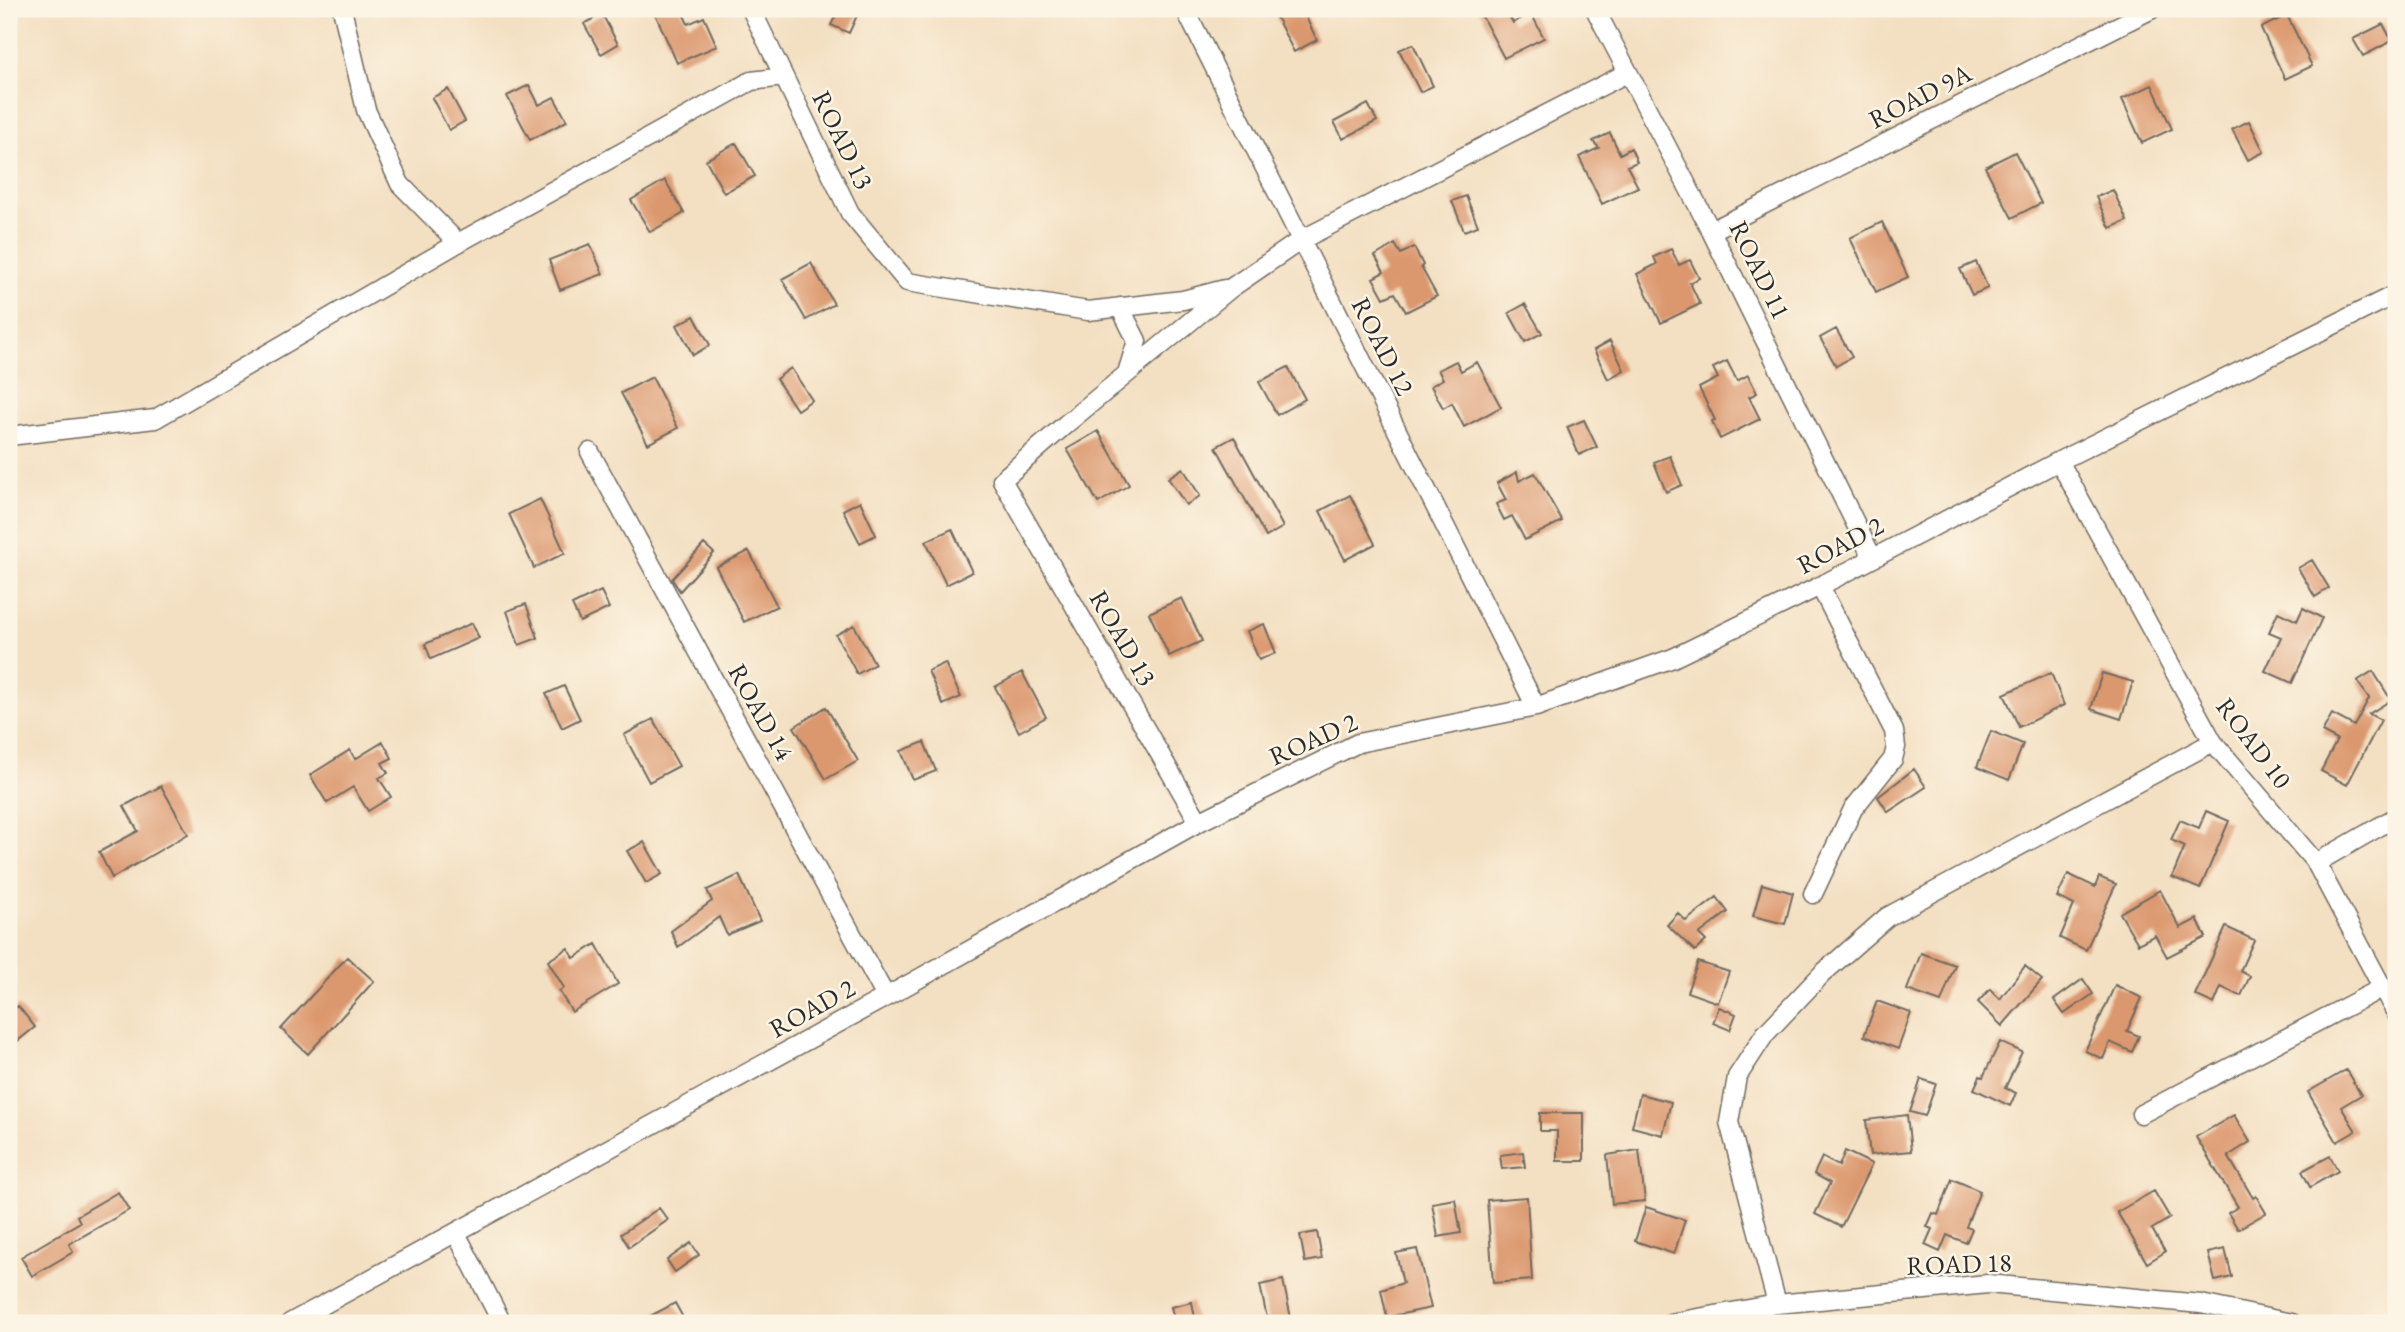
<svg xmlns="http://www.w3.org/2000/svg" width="2405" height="1332" font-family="'EB Garamond',serif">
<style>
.building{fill:#db976d}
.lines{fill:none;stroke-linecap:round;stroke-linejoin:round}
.street-casing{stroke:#716a60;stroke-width:21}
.street{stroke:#fff;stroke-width:18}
.labels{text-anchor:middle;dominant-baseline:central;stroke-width:5;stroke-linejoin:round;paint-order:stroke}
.street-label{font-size:26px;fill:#2b2b2b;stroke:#fcf5e5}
</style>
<rect width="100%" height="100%" fill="#fcf5e5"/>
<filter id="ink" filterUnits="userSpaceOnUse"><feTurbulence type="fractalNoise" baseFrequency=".0143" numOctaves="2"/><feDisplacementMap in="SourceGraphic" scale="14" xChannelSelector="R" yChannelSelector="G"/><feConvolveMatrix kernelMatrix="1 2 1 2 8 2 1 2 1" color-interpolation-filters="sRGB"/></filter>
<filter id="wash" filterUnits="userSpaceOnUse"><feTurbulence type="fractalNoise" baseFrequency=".00686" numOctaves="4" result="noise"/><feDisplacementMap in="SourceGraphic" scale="28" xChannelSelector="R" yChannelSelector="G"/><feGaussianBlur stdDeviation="1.57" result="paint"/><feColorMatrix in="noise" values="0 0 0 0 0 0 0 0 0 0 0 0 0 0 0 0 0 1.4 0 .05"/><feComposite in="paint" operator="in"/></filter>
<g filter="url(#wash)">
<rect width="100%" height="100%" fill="#f3dfc1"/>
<g id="blocks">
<path class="building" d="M 653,9 L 681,9 L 688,24 L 704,17 L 717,46 L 677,63 Z
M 839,9 L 860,9 L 849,33 L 831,25 Z
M 1272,9 L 1302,9 L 1317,40 L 1294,52 Z
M 1478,9 L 1505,9 L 1513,23 L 1531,13 L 1544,38 L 1504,58 Z
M 602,14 L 618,44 L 601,54 L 584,24 Z
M 2287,15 L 2312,66 L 2285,79 L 2261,28 Z
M 2383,24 L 2392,41 L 2363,56 L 2353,39 Z
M 1413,44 L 1433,86 L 1420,92 L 1399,50 Z
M 529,85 L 539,105 L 554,97 L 567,121 L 530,140 L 507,96 Z
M 2152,85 L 2172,129 L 2142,143 L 2122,99 Z
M 448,89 L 465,121 L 449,130 L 432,98 Z
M 1368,104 L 1377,121 L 1343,139 L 1334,122 Z
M 2249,121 L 2264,152 L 2248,160 L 2232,129 Z
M 1610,133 L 1620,154 L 1631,148 L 1637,162 L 1627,166 L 1638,187 L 1602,204 L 1579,157 L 1599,148 L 1593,141 Z
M 736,143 L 755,176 L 724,193 L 706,160 Z
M 2015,152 L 2041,203 L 2012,218 L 1985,167 Z
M 665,180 L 684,213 L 650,232 L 631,200 Z
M 2113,190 L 2127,221 L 2110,228 L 2096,197 Z
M 1466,196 L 1478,226 L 1464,231 L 1452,201 Z
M 1882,222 L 1908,277 L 1876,292 L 1850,238 Z
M 590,244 L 603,274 L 560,290 L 549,260 Z
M 1395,244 L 1401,254 L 1414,247 L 1423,265 L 1421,267 L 1437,296 L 1406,312 L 1395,293 L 1384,298 L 1373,278 L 1384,272 L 1375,256 Z
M 1671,249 L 1679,265 L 1690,260 L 1699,278 L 1690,283 L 1700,304 L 1661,323 L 1637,274 L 1657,264 L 1654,257 Z
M 1976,262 L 1988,288 L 1972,295 L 1960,269 Z
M 811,263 L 834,304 L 806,320 L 782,279 Z
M 1525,304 L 1542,333 L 1525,342 L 1509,313 Z
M 694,316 L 710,345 L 693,355 L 677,325 Z
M 1836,329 L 1852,357 L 1836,366 L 1820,338 Z
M 1610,341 L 1624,370 L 1608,379 L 1594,350 Z
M 1456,361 L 1461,371 L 1477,362 L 1501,407 L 1464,427 L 1452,403 L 1443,408 L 1431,386 L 1443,379 L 1438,370 Z
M 1727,361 L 1737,381 L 1748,375 L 1757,393 L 1749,397 L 1760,419 L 1720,439 L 1712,421 L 1715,420 L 1699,388 L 1718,378 L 1713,368 Z
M 1288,367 L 1305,399 L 1277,415 L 1259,382 Z
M 791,368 L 812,400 L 797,410 L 776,379 Z
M 652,377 L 678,428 L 648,444 L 621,393 Z
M 1584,420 L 1597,447 L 1579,455 L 1567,427 Z
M 1098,431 L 1129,485 L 1098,503 L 1067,449 Z
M 1234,437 L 1283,527 L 1266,537 L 1216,447 Z
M 1670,456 L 1682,485 L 1666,492 L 1654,462 Z
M 1183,468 L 1200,496 L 1186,505 L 1168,478 Z
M 1517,472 L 1519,481 L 1535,473 L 1562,521 L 1525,540 L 1512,516 L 1504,520 L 1496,504 L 1506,500 L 1497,483 Z
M 1350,495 L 1375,544 L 1345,560 L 1320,511 Z
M 540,499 L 565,553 L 534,568 L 509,514 Z
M 860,501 L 876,535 L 860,543 L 843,510 Z
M 952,529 L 972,572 L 946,585 L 926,541 Z
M 704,544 L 714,553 L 680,591 L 672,579 Z
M 749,551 L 777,606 L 744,622 L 716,567 Z
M 2312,560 L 2329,588 L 2315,597 L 2298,568 Z
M 601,591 L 609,608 L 580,622 L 572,605 Z
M 1182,598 L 1202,641 L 1169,656 L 1149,613 Z
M 526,604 L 538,638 L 519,645 L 507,611 Z
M 2303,608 L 2322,618 L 2292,683 L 2265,671 L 2281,637 L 2269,632 L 2278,612 L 2297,621 Z
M 472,623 L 479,638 L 431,659 L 425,644 Z
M 1264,624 L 1276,653 L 1259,660 L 1247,631 Z
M 854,625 L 875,664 L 857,674 L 836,635 Z
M 945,663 L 961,697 L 943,705 L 928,671 Z
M 2373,671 L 2391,700 L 2369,714 L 2381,720 L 2347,785 L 2321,771 L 2337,740 L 2322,732 L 2332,714 L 2354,726 L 2369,698 L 2357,681 Z
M 1022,672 L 1046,717 L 1019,732 L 995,687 Z
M 2051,673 L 2064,705 L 2019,727 L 2004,694 Z
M 2102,673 L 2133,682 L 2121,719 L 2091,709 Z
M 564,686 L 580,719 L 562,728 L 546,694 Z
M 826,707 L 858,761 L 826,779 L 794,727 Z
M 653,719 L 679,766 L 649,782 L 624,735 Z
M 1991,731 L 2023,744 L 2009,780 L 1977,767 Z
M 383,742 L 392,758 L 382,763 L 388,773 L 379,778 L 391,797 L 368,811 L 353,787 L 327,803 L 310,775 L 350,750 L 355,759 Z
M 924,742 L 936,771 L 913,780 L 901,751 Z
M 1914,769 L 1926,787 L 1888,812 L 1878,797 Z
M 161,786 L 188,834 L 112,878 L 99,852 L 138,831 L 124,806 Z
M 2206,811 L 2229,821 L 2200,889 L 2172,877 L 2185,846 L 2171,840 L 2180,820 L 2199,828 Z
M 644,842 L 662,874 L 646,883 L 627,851 Z
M 2068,874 L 2095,887 L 2099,877 L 2116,884 L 2086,950 L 2060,938 L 2074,905 L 2057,897 Z
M 739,875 L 760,921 L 727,935 L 719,917 L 678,947 L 671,931 L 712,901 L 707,890 Z
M 1762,884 L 1793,893 L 1785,924 L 1753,916 Z
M 2160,890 L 2180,928 L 2197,919 L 2206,937 L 2167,957 L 2155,935 L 2138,944 L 2120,913 Z
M 1717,897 L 1728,912 L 1699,934 L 1706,941 L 1695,951 L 1667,925 L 1678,913 L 1686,921 Z
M 2226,927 L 2254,940 L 2240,971 L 2250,976 L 2241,996 L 2221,987 L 2214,1004 L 2195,995 Z
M 596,944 L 618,984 L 572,1012 L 559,991 L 564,988 L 548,961 L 568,948 L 574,958 Z
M 1921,953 L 1955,965 L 1941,1002 L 1907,990 Z
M 347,957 L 374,981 L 308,1054 L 281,1029 Z
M 1698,962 L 1729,972 L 1718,1003 L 1687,992 Z
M 2025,966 L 2042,980 L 2002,1026 L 1978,1002 L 1990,989 L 2000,999 Z
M 2083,979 L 2093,994 L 2064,1014 L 2054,1000 Z
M 2115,985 L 2142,998 L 2127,1031 L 2139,1036 L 2132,1052 L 2110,1042 L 2103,1059 L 2085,1051 Z
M 1877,1001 L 1911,1013 L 1898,1049 L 1864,1036 Z
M 18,1006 L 35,1027 L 9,1048 L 9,1013 Z
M 1719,1007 L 1736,1014 L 1730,1030 L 1713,1023 Z
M 2000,1042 L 2022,1052 L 2005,1088 L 2016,1093 L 2010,1106 L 1974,1089 L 1980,1076 L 1983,1077 Z
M 2346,1070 L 2361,1095 L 2341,1107 L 2356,1131 L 2337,1142 L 2308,1092 Z
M 1921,1079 L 1936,1084 L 1925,1116 L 1910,1112 Z
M 1640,1094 L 1671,1102 L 1663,1135 L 1632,1127 Z
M 1540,1113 L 1584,1113 L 1584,1161 L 1557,1161 L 1557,1131 L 1540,1131 Z
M 1907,1115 L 1911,1151 L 1870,1155 L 1866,1120 Z
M 2234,1115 L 2250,1142 L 2228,1156 L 2253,1198 L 2256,1196 L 2266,1213 L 2238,1229 L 2228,1213 L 2238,1207 L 2196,1137 Z
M 1639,1150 L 1645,1201 L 1612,1204 L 1607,1155 Z
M 1845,1151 L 1872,1164 L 1841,1227 L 1815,1214 L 1830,1183 L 1814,1174 L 1822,1157 L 1839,1166 Z
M 1523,1152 L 1525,1167 L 1502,1169 L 1500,1155 Z
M 2330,1156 L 2338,1171 L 2310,1187 L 2302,1171 Z
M 1952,1179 L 1980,1191 L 1966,1227 L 1972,1229 L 1966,1243 L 1947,1235 L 1940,1252 L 1925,1245 L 1932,1229 L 1927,1227 L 1933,1213 L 1938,1215 Z
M 2154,1191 L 2170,1218 L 2152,1229 L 2165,1252 L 2147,1263 L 2117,1212 Z
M 118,1192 L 129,1210 L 69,1244 L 73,1252 L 32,1276 L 21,1257 L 80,1222 L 77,1216 Z
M 1527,1197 L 1532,1280 L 1493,1283 L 1487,1200 Z
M 1455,1199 L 1461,1233 L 1438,1237 L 1432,1203 Z
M 1646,1207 L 1685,1220 L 1674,1254 L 1635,1241 Z
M 659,1208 L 668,1220 L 629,1247 L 621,1234 Z
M 1317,1232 L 1322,1259 L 1305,1262 L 1300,1235 Z
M 691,1243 L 699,1255 L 675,1272 L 667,1260 Z
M 1417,1249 L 1431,1308 L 1387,1317 L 1381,1290 L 1403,1283 L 1396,1253 Z
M 2225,1249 L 2232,1277 L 2215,1281 L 2208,1253 Z
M 1283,1280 L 1292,1323 L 1268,1323 L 1260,1285 Z
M 1192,1302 L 1196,1323 L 1175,1323 L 1171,1307 Z
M 675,1303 L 686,1323 L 637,1323 Z"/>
</g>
</g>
<g filter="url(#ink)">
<use href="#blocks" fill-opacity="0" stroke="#716a60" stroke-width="2"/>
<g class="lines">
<defs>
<path id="street" d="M 342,9 L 366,110 L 400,184 L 458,243
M 751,9 L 850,213 L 907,282 L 1088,311 L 1183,300 L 1225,289
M 1185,9 L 1536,707
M 1595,9 L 1711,231 L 1872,557
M 1711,231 L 2152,9
M 1120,307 L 1137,341 L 1127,373
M 9,436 L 155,419 L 458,243 L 751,81 L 784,77
M 590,452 L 886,997
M 2059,461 L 2213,742 L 2316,863 L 2396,1013
M 1199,822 L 1002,480 L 1066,424 L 1231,288 L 1301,240 L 1627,73
M 2316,863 L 2396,817
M 1813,894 L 1853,809 L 1893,759 L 1896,747 L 1894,731 L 1820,586
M 2141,1114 L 2382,988
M 456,1233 L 502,1323
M 1777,1304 L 1729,1122 L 1737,1077 L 1765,1034 L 1822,974 L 1887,917 L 2213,742
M 290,1323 L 886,997 L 1199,822 L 1358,743 L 1536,707 L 1673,658 L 1820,586 L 2059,461 L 2396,294
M 1670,1323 L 1777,1304 L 1988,1284 L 2201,1304 L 2291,1323"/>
</defs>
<use href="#street" class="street-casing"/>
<use href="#street" class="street"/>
</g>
</g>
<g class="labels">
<g class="street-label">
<text transform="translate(1920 96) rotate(-27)">ROAD 9A</text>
<text transform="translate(843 140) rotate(64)">ROAD 13</text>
<text transform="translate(1760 270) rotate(64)">ROAD 11</text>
<text transform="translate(1383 346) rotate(63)">ROAD 12</text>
<text transform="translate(1840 545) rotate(-28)">ROAD 2</text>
<text transform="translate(1123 638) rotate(60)">ROAD 13</text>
<text transform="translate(761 712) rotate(61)">ROAD 14</text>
<text transform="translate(1313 739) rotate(-24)">ROAD 2</text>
<text transform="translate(2254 743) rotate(53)">ROAD 10</text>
<text transform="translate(812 1008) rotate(-29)">ROAD 2</text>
<text transform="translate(1959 1264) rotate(-2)">ROAD 18</text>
</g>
</g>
<rect width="2405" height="1332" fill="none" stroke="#fcf5e5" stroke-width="35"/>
</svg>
